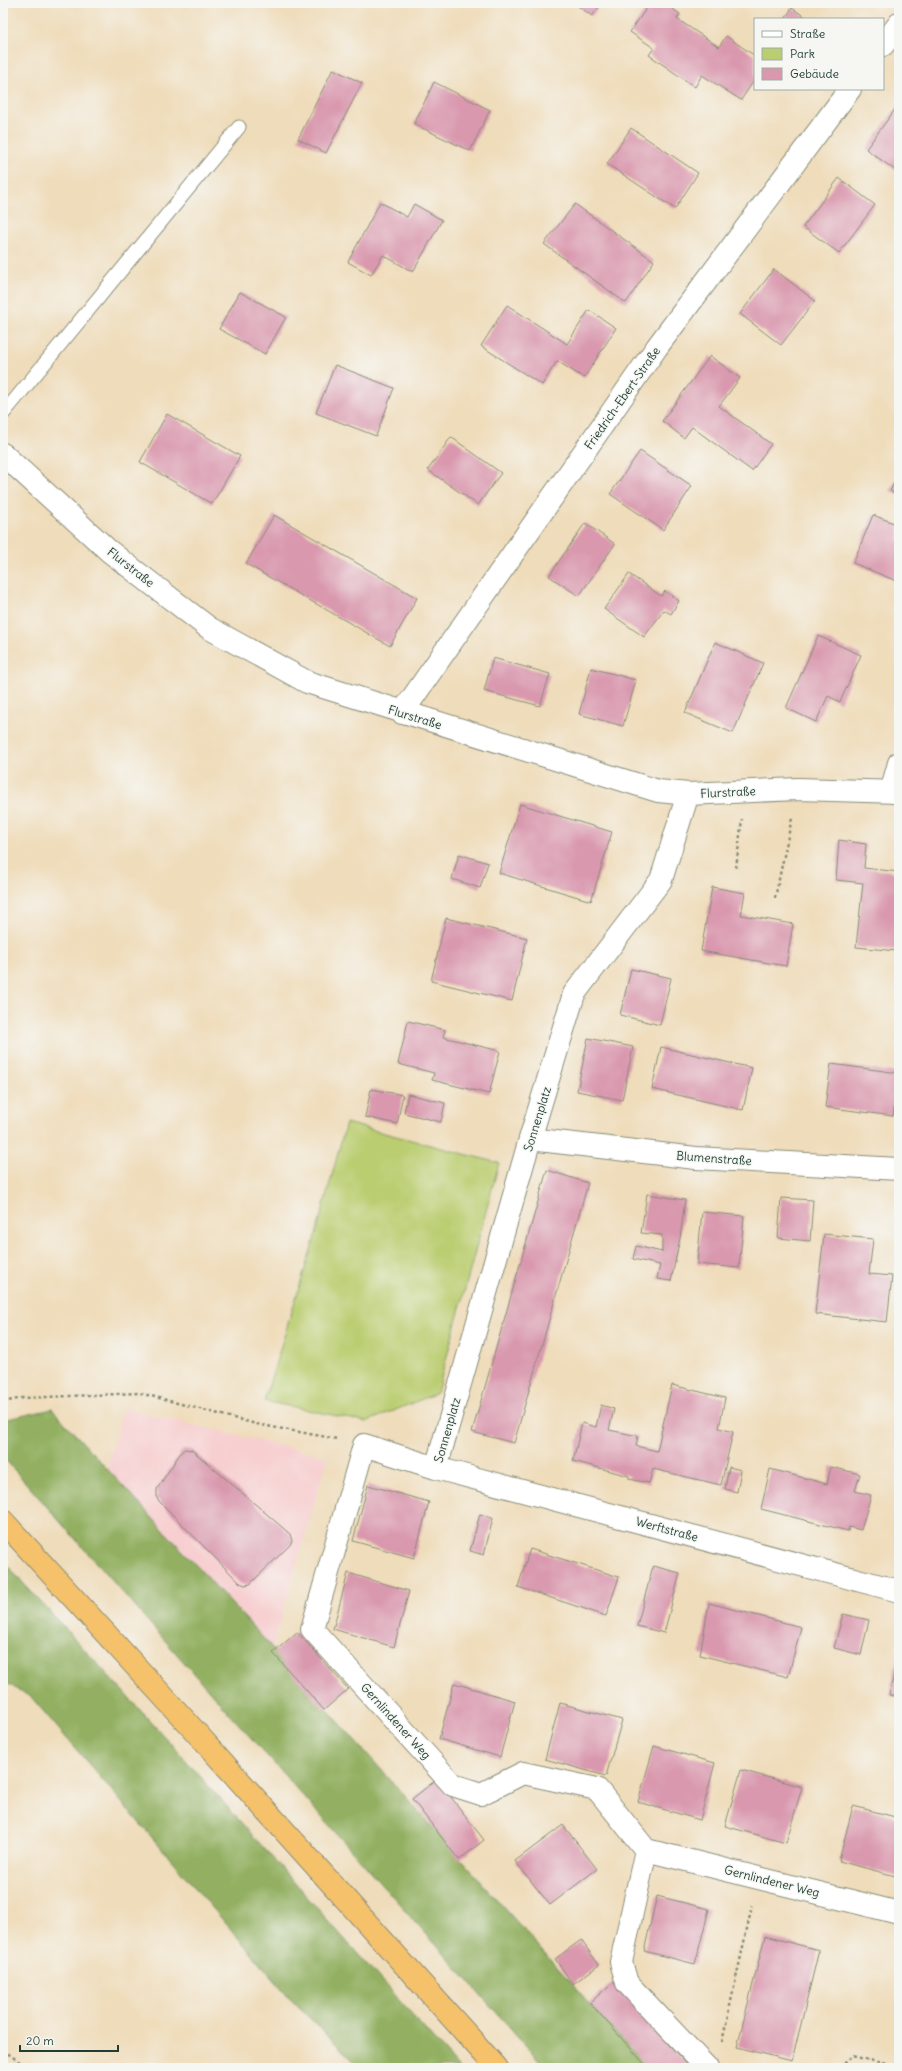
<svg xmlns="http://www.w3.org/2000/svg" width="902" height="2071" font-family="Delius,sans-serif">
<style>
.built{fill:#f7cfd0}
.green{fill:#bacd70;stroke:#6c8552}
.forest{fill:#93b062;stroke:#59764b}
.building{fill:#d998ae}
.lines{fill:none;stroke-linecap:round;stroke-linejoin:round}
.lane-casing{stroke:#878c77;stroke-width:15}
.street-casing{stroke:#878c77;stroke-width:24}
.highway-casing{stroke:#878c77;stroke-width:24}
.path{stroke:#878c77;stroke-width:2.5;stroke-dasharray:3 3;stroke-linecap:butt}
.lane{stroke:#fff;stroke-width:13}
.street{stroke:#fff;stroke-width:22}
.highway{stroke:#f5c16b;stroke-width:22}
.labels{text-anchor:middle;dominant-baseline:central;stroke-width:3;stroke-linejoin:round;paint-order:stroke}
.street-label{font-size:12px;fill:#1f3d34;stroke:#f6f6f2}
</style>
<rect width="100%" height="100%" fill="#f6f6f2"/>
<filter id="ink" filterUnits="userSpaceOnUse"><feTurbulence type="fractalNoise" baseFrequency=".025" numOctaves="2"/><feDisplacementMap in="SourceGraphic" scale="8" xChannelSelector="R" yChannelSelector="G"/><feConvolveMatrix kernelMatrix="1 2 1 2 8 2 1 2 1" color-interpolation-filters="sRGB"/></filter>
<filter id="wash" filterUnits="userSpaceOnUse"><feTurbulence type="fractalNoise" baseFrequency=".012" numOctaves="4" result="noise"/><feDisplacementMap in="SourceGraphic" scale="16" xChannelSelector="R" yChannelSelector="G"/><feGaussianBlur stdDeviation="0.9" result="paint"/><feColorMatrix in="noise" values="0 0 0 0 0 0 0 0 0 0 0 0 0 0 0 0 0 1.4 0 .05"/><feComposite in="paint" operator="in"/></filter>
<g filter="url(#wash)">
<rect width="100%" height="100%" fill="#efdcba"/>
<path class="built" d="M 123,1408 L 328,1457 L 272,1649 L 107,1468 Z"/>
<path class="green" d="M 346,1123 L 499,1163 L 437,1393 L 366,1422 L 264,1401 L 318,1227 Z"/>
<path class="forest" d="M 52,1409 L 288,1665 L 647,2068 L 546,2068 L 219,1702 L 3,1457 L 3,1420 Z
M 3,1561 L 175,1748 L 459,2068 L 361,2068 L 296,2005 L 32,1698 L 3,1681 Z"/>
<g id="blocks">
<path class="building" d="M 574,3 L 602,3 L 592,16 Z
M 650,3 L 664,3 L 680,14 L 677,19 L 719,47 L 726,36 L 755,56 L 755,79 L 741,100 L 702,75 L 695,87 L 649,55 L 654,48 L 630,32 Z
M 792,8 L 808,19 L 785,19 Z
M 333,69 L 362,83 L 326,153 L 298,139 Z
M 434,82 L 490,110 L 470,151 L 414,124 Z
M 899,104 L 899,173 L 866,149 Z
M 631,128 L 698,173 L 675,209 L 607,164 Z
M 839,178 L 875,205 L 839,253 L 803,227 Z
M 380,202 L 407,217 L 414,204 L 442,220 L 413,272 L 383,255 L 371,275 L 348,262 Z
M 575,204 L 654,261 L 626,303 L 544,244 Z
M 774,269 L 815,301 L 781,345 L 740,314 Z
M 240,292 L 286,317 L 265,354 L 219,329 Z
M 507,305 L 567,344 L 589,310 L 616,328 L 584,378 L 557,361 L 542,385 L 481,346 Z
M 710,356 L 740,378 L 719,406 L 771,444 L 752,471 L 692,427 L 684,438 L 662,421 Z
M 335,365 L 394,388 L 376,436 L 316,413 Z
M 167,414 L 240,456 L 212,504 L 140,462 Z
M 451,437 L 501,473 L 478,505 L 428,470 Z
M 640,451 L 692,486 L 663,530 L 610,494 Z
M 899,473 L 899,495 L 890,491 Z
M 274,515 L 417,598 L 390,646 L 246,564 Z
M 873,515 L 899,525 L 899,582 L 853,563 Z
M 585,523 L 615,544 L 579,596 L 549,576 Z
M 629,574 L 661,596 L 665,591 L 679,601 L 671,614 L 664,610 L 644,637 L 604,609 Z
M 818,636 L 861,655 L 840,702 L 828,696 L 816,722 L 786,708 Z
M 715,642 L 763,663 L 733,733 L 685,713 Z
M 493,658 L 550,674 L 540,706 L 484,691 Z
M 591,668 L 636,680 L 623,726 L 579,714 Z
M 520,804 L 612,832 L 591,901 L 499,873 Z
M 839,840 L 866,844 L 864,868 L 899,872 L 899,933 L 897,951 L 856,947 L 863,883 L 836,880 Z
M 459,854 L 488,863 L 480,888 L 452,879 Z
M 712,887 L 745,893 L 741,915 L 793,924 L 786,966 L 701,951 Z
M 446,918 L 527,938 L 512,1001 L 431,981 Z
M 631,969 L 671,978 L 660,1025 L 620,1015 Z
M 408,1021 L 445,1030 L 443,1037 L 500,1051 L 489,1094 L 432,1080 L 434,1073 L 398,1064 Z
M 588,1038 L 633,1047 L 622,1100 L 577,1091 Z
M 661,1047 L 752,1068 L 743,1110 L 652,1089 Z
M 831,1064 L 899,1073 L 893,1116 L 825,1107 Z
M 371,1089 L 403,1095 L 397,1124 L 365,1117 Z
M 408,1094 L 445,1103 L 441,1122 L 404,1113 Z
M 547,1170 L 588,1183 L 514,1443 L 472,1432 Z
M 647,1194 L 685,1200 L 680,1238 L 671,1281 L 657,1279 L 660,1265 L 633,1259 L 636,1246 L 662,1252 L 662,1235 L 641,1233 Z
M 781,1198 L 813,1200 L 810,1241 L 778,1238 Z
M 702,1212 L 744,1216 L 739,1268 L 697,1264 Z
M 824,1234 L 873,1239 L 869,1274 L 892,1276 L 887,1322 L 815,1314 Z
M 672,1385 L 725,1398 L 719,1428 L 733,1432 L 721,1485 L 653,1469 L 649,1483 L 629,1479 L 629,1476 L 573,1461 L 582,1423 L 596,1427 L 601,1405 L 614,1409 L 609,1430 L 638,1436 L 636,1446 L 657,1451 Z
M 185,1449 L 192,1450 L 290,1534 L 292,1541 L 290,1545 L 250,1584 L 245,1585 L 240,1583 L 157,1499 L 157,1489 L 181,1452 Z
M 729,1467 L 741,1470 L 737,1492 L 725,1489 Z
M 831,1467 L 860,1474 L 855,1491 L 871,1495 L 861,1530 L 849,1527 L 848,1531 L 761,1509 L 770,1469 L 827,1484 Z
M 368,1485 L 429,1502 L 414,1558 L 353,1541 Z
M 480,1514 L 493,1518 L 484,1555 L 470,1551 Z
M 530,1549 L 619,1577 L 606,1616 L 518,1587 Z
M 653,1566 L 680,1573 L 664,1633 L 637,1626 Z
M 348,1573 L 409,1591 L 394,1647 L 333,1629 Z
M 709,1603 L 801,1627 L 788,1677 L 700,1655 Z
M 843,1614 L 869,1620 L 861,1655 L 834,1648 Z
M 297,1632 L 348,1689 L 324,1710 L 273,1653 Z
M 898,1657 L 899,1657 L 899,1697 L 889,1695 Z
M 454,1683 L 515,1701 L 500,1757 L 439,1739 Z
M 560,1703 L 622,1720 L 606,1776 L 545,1759 Z
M 654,1746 L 715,1763 L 700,1820 L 638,1802 Z
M 741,1770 L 802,1787 L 786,1843 L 725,1826 Z
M 437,1779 L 484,1840 L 459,1860 L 412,1799 Z
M 853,1806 L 899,1818 L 899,1877 L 839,1861 Z
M 563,1825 L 597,1869 L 550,1905 L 515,1861 Z
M 657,1896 L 709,1909 L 695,1964 L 644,1951 Z
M 765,1936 L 819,1950 L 792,2061 L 737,2047 Z
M 581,1940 L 599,1965 L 573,1984 L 555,1959 Z
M 613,1982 L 690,2068 L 648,2068 L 590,2003 Z"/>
</g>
</g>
<g filter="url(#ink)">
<use href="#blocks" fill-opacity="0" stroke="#878c77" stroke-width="1"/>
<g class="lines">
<defs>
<path id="lane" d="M 3,414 L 239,127"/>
<path id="street" d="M 883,45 L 899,24
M 3,454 L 109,551 L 209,628 L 307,682 L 658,791 L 688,794 L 798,789 L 899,792
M 402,713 L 657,347 L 850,89
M 891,792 L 899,763
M 530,1139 L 696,1158 L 899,1169
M 436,1468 L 530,1139 L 574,994 L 661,880 L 688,794
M 899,1591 L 436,1468 L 364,1445 L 312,1629 L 453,1785 L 481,1794 L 523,1773 L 597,1789 L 646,1850 L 899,1913
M 646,1850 L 621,1962 L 627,1983 L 707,2068"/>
<path id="highway" d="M 3,1521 L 193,1729 L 497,2068"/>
</defs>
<use href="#lane" class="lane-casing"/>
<use href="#street" class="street-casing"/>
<use href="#highway" class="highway-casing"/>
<path class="path" d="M 736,868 L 742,819
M 775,898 L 792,818
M 3,1402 L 23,1398 L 140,1393 L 256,1424 L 337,1439
M 722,2042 L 752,1906
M 3,2050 L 28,2068
M 840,2068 L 852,2056 L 899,2067"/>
<use href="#lane" class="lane"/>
<use href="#street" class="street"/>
<use href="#highway" class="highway"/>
</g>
</g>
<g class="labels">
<g class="street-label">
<text transform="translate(622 398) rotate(-55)">Friedrich-Ebert-Straße</text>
<text transform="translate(131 567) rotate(38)">Flurstraße</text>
<text transform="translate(415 717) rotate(17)">Flurstraße</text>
<text transform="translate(728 792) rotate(-3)">Flurstraße</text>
<text transform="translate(537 1119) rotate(-73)">Sonnenplatz</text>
<text transform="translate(714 1158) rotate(4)">Blumenstraße</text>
<text transform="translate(447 1430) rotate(-74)">Sonnenplatz</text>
<text transform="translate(667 1529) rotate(15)">Werftstraße</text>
<text transform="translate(396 1721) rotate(48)">Gernlindener Weg</text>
<text transform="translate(772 1881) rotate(14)">Gernlindener Weg</text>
</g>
</g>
<rect width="902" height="2071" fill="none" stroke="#f6f6f2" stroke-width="16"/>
<rect x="754" y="18" width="130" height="72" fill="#f6f6f2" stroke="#a0aca6"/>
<rect x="762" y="31" width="20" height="6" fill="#ffffff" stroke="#a0aca6"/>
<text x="790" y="38" font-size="12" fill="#1f3d34">Straße</text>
<rect x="762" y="48" width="20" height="12" fill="#bacd70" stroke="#a0aca6"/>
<text x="790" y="58" font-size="12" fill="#1f3d34">Park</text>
<rect x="762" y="68" width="20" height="12" fill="#d998ae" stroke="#a0aca6"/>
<text x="790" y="78" font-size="12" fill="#1f3d34">Gebäude</text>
<path d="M20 2045v6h98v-6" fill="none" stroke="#1f3d34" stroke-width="2"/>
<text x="26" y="2045" font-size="12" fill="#1f3d34" stroke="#f6f6f2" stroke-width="3" paint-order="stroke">20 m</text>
</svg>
